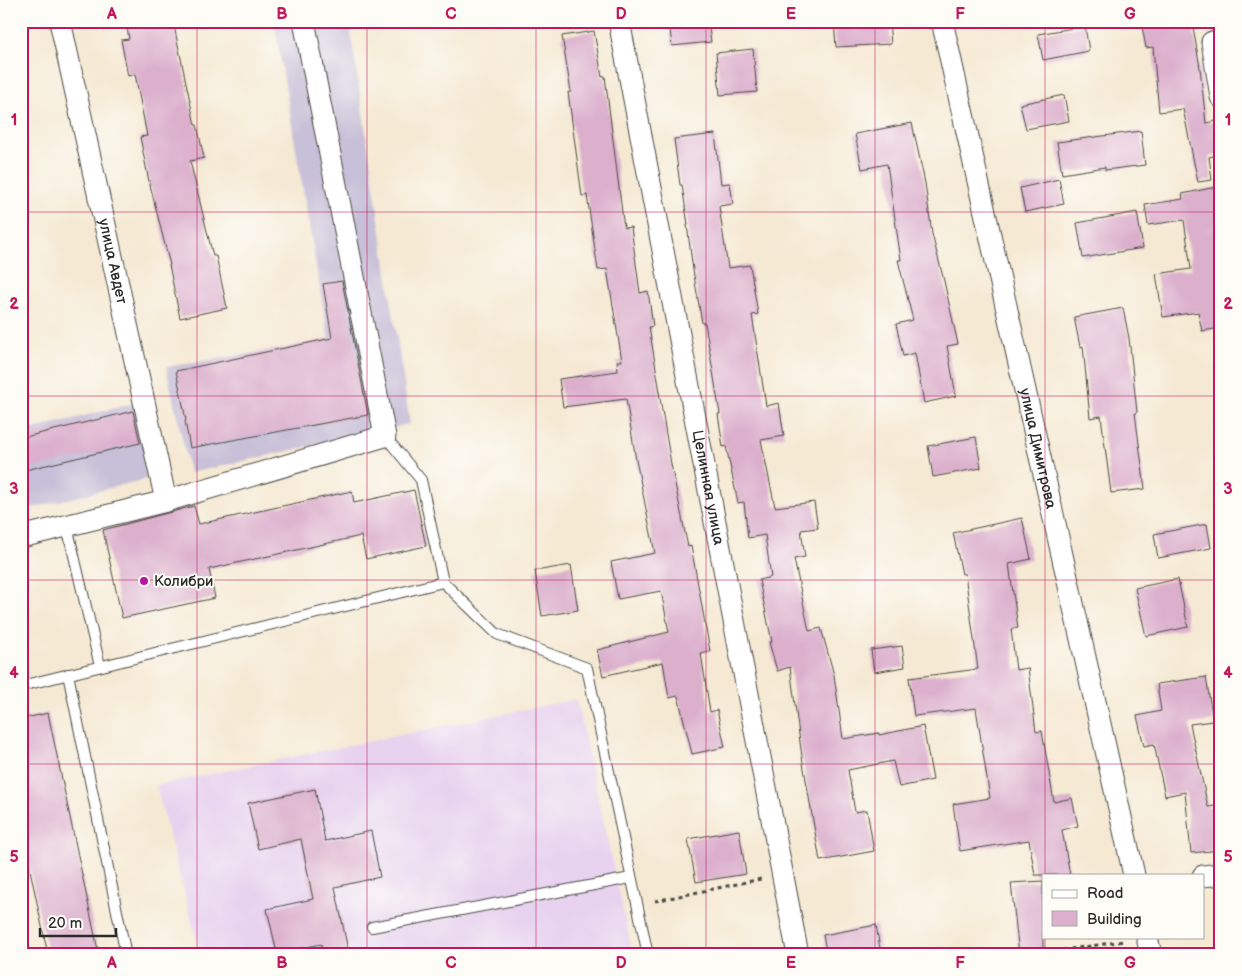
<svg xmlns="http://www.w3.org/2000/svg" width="1242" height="976" font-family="'Balsamiq Sans',sans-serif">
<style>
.built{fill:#e7d2ef}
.industrial{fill:#c8bfd8}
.building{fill:#dcb0cd}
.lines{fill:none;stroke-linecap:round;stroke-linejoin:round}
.service-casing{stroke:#494844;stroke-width:12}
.minor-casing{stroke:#494844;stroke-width:23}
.path{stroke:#494844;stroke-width:3;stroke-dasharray:4 4;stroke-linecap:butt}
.service{stroke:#fff;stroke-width:10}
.minor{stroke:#fff;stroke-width:21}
.grid{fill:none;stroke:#c2185b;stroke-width:1;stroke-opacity:0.55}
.poi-dot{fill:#b5179e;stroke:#fdfcf7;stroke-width:2}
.labels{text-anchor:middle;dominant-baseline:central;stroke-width:4;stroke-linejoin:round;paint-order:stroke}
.street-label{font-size:15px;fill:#2b2b2b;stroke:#fdfcf7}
.poi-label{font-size:15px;fill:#2b2b2b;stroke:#fdfcf7;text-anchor:start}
.neatline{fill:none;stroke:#c2185b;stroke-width:2}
.grid-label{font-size:16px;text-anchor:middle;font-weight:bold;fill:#c2185b}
</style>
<rect width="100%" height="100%" fill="#fdfcf7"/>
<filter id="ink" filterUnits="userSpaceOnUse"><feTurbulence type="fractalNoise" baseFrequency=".02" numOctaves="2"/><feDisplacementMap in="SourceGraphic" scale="10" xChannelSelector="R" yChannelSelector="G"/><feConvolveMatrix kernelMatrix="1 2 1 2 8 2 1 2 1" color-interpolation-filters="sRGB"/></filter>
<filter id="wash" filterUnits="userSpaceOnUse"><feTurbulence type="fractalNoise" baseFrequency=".0096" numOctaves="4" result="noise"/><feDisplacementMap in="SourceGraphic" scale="20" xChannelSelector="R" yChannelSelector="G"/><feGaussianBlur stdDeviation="1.12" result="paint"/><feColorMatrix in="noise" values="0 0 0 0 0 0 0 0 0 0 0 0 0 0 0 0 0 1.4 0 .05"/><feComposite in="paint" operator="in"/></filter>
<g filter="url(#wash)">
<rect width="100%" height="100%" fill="#f5e9d3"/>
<path class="built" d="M 576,699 L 633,955 L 201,955 L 156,785 Z"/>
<path class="industrial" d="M 274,21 L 349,21 L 410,424 L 190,473 L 166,367 L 329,341 Z
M 135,403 L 153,477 L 21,511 L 21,432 Z"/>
<g id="blocks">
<path class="building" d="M 126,21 L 173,21 L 195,125 L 197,125 L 204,158 L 190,161 L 213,256 L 216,256 L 227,308 L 180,318 L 169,265 L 170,265 L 148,177 L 140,137 L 147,136 L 135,74 L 128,76 L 121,40 L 129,39 Z
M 669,21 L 708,21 L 711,42 L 672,46 Z
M 834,21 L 889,21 L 891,44 L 836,47 Z
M 1141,21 L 1192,21 L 1200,68 L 1206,123 L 1221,120 L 1221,154 L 1209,157 L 1212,180 L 1198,182 L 1183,109 L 1159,112 L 1153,47 L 1146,48 Z
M 1085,26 L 1089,51 L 1043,60 L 1038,34 Z
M 594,31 L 602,77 L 605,76 L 624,228 L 631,227 L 640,293 L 648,291 L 653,326 L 649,327 L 660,392 L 659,392 L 671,464 L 688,547 L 691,546 L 710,651 L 701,653 L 710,712 L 717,710 L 725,747 L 692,754 L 678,696 L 669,698 L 663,662 L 603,676 L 597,650 L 669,632 L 661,591 L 618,599 L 611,562 L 655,553 L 636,460 L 626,399 L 563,407 L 559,379 L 618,371 L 617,361 L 622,361 L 607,269 L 598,270 L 587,195 L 582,196 L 568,92 L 571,92 L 562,36 Z
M 753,49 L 757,92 L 720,95 L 716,53 Z
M 1064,95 L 1069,121 L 1026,129 L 1020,104 Z
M 912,123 L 925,183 L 932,234 L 944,281 L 958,344 L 947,346 L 956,396 L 924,403 L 915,353 L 903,356 L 896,324 L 913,320 L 898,260 L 901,260 L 887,164 L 862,169 L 855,134 Z
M 1141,131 L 1145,165 L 1105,170 L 1105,167 L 1062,174 L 1057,142 Z
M 715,134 L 721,184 L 730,183 L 733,204 L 719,206 L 728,268 L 750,265 L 758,314 L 752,315 L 766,406 L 779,403 L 784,436 L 761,440 L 775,507 L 814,502 L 818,528 L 801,530 L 805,557 L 794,559 L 809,631 L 821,628 L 834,675 L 843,739 L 879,733 L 879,735 L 923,726 L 933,780 L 899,787 L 893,761 L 848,770 L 855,812 L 867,810 L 874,851 L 820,861 L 802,757 L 790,667 L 777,671 L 769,642 L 772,642 L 759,580 L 771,577 L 765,535 L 748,538 L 744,502 L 738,503 L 726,446 L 723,447 L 718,414 L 720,414 L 705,323 L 702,323 L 693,270 L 687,225 L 688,225 L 682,185 L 680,185 L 674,139 Z
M 1059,179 L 1064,204 L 1025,212 L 1020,188 Z
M 1216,187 L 1221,210 L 1221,328 L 1202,331 L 1198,312 L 1163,317 L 1156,274 L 1191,269 L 1184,220 L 1148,225 L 1145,205 L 1183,199 L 1182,194 Z
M 1137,212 L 1143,248 L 1083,258 L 1077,223 Z
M 342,281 L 368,415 L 190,448 L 185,421 L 186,420 L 176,371 L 332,338 L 323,284 Z
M 1123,308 L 1129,338 L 1137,412 L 1135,413 L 1145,489 L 1111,493 L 1101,416 L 1090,418 L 1083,346 L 1080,347 L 1074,317 Z
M 133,411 L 140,443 L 21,471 L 21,438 Z
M 976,437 L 981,468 L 933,477 L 928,446 Z
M 414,490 L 426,546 L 366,559 L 361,536 L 209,569 L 215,598 L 122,618 L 103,530 L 194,506 L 199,524 L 352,491 L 354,503 Z
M 1022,518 L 1031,559 L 1009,564 L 1018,628 L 1011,629 L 1016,670 L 1028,668 L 1036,732 L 1042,731 L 1054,802 L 1072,798 L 1078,826 L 1062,830 L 1070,875 L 1035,875 L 1029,840 L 960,851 L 953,804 L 990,798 L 976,708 L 914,716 L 909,678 L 978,669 L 965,574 L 962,574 L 953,533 Z
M 1207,524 L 1211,548 L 1158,558 L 1154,534 Z
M 571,565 L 578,610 L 542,616 L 535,571 Z
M 1178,579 L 1188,627 L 1146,636 L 1135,588 Z
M 902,646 L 905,667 L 874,672 L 871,650 Z
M 1206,677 L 1213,721 L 1190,724 L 1208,807 L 1221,805 L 1221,850 L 1191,853 L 1185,792 L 1165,796 L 1154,744 L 1144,746 L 1137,716 L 1161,711 L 1157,684 Z
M 48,713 L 99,955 L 48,955 L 21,827 L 21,719 Z
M 315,789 L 325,841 L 371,831 L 380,877 L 335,887 L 349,955 L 323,955 L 321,944 L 277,953 L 267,909 L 313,899 L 301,839 L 258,849 L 248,803 Z
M 739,830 L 746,874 L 696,882 L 688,839 Z
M 1043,881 L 1043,951 L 1019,954 L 1011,883 Z
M 876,925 L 881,955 L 827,955 L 823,935 Z"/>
</g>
</g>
<g filter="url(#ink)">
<use href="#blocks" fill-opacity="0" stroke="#494844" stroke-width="1"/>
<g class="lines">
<defs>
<path id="service" d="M 67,526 L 100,666
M 443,582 L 497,634 L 587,668 L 648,955
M 68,674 L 126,955
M 21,686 L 443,582 L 421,480 L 385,436
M 372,927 L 631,878"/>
<g id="minor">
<path id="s1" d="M 60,21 L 166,501"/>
<path id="s2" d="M 619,21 L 798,955"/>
<path id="s3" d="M 942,21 L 1134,875"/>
<path d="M 1212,42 L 1221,97"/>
<path d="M 21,537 L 166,501 L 385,436 L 304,21"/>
<path d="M 1203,876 L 1221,874"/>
<path d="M 1147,937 L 1151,955"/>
</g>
</defs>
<use href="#service" class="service-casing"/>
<use href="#minor" class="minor-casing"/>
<path class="path" d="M 655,901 L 761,879
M 1031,955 L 1124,941"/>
<use href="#service" class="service"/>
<use href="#minor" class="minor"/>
</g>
</g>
<path class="grid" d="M 197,21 L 197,955M 367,21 L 367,955M 536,21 L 536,955M 706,21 L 706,955M 875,21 L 875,955M 1045,21 L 1045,875M 21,212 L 1221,212M 21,396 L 1221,396M 21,580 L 1221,580M 21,764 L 1221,764M 1045,937 L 1045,955"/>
<circle class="poi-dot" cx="144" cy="581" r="5"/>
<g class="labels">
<g class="street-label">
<text stroke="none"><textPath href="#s1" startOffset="246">улица Авдет</textPath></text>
<text stroke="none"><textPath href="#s3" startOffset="438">улица Димитрова</textPath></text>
<text stroke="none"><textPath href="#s2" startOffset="475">Целинная улица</textPath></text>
</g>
<g class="poi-label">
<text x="154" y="581">Колибри</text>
</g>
</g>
<rect width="1242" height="976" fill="none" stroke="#fdfcf7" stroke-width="55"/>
<rect x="1042" y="874" width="162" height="65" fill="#fdfcf7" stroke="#a9a8a5"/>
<rect x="1052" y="890" width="25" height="8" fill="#ffffff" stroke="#a9a8a5"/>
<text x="1087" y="898" font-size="15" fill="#2b2b2b">Road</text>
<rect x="1052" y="911" width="25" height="15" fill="#dcb0cd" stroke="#a9a8a5"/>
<text x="1087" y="924" font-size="15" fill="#2b2b2b">Building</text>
<path d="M40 928v8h76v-8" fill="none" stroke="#2b2b2b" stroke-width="2.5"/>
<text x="48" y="928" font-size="15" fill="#2b2b2b" stroke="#fdfcf7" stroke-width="4" paint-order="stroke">20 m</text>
<rect x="28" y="28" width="1186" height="920" class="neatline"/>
<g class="grid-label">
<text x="112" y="19">A</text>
<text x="282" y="19">B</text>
<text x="451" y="19">C</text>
<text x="621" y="19">D</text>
<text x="791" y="19">E</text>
<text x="960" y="19">F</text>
<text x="1130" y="19">G</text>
<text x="14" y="125">1</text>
<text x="1228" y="125">1</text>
<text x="14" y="309">2</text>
<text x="1228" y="309">2</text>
<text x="14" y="494">3</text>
<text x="1228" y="494">3</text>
<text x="14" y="678">4</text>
<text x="1228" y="678">4</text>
<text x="14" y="862">5</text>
<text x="1228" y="862">5</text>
<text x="112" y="968">A</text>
<text x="282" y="968">B</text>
<text x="451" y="968">C</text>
<text x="621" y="968">D</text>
<text x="791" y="968">E</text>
<text x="960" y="968">F</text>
<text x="1130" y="968">G</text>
</g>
</svg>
